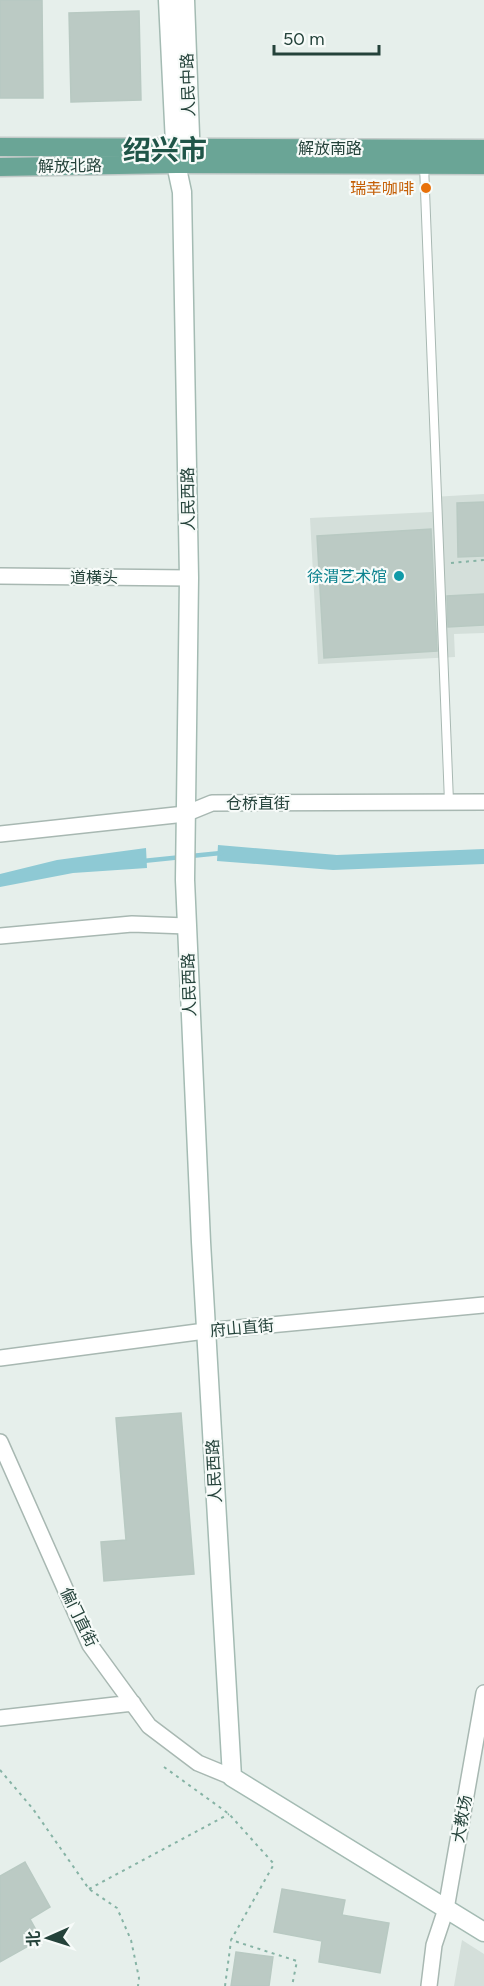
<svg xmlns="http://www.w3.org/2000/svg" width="484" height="1986" font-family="Figtree,'Noto Sans SC',sans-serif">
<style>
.built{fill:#d4dfda}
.water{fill:#8ec9d4}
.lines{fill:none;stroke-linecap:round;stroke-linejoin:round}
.stream{stroke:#8ec9d4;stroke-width:4.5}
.building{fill:#bbcac4;stroke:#b8c9c2;stroke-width:1.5}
.lane-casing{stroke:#a8b8b2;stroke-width:10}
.street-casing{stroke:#a8b8b2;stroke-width:18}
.secondary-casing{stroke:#a4bbb3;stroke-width:21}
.primary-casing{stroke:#c2cac8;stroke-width:21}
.path{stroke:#86b3a5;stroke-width:2;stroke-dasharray:3 4.5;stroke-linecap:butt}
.lane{stroke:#fff;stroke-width:8}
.street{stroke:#fff;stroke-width:15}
.secondary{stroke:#fff;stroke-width:18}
.primary{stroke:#6aa596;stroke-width:18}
.food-dot{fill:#e8710a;stroke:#f7fbf9;stroke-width:2}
.culture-dot{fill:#0f9aa8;stroke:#f7fbf9;stroke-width:2}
.labels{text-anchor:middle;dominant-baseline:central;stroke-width:4.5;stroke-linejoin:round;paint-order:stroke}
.street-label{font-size:16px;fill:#24423a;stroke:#f7fbf9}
.food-label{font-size:16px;fill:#c56008;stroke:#f7fbf9;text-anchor:end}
.culture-label{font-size:16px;fill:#0d838f;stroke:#f7fbf9;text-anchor:end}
.town-label{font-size:28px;font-weight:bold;fill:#1f5548;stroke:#f7fbf9}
</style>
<rect width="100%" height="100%" fill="#e6efeb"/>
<path class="built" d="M 484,494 L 484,633 L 454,634 L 455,657 L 318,664 L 310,518 L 432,512 L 432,497 Z
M 462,1940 L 484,1954 L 484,1986 L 454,1986 Z"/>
<path class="water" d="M 218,845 L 337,855 L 484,849 L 484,864 L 333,870 L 217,861 Z
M 146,848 L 147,868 L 73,873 L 0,887 L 0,874 L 57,860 Z"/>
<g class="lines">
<path class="stream" d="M 191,856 L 221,853
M 143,861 L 182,857"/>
</g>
<path class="building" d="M 0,0 L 42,0 L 43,98 L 0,98 Z
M 139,11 L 141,100 L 71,102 L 69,13 Z
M 484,502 L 484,556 L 458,557 L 457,503 Z
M 431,529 L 437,651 L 324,658 L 317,536 Z
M 484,594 L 484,625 L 448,627 L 447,596 Z
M 181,1413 L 194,1574 L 104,1581 L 101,1542 L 126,1540 L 116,1418 Z
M 25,1862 L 50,1907 L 30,1919 L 41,1939 L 0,1962 L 0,1876 Z
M 282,1889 L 345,1900 L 342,1915 L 389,1923 L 380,1973 L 319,1962 L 322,1941 L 274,1932 Z
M 236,1952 L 273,1957 L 269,1986 L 231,1986 Z"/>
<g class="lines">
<defs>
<path id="lane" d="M 424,165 L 449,802"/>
<path id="street" d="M 0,576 L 189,578
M 0,834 L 185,814 L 212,803 L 484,802
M 0,936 L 132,924 L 187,926
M 0,1358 L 205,1331 L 484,1305
M 0,1442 L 90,1645 L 149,1726 L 198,1763 L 232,1777
M 0,1718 L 133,1703
M 429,1986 L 434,1945 L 446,1909 L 484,1693"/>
<path id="secondary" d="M 168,0 L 176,164 L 182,192 L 189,578 L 185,880 L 201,1242 L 232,1777 L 484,1932
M 185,0 L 191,162"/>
<path id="primary" d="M 0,147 L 484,149
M 0,167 L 176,164 L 484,165"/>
</defs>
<use href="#lane" class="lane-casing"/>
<use href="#street" class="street-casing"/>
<use href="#secondary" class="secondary-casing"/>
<use href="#primary" class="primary-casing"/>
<path class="path" d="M 451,563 L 484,560
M 164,1767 L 229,1814 L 274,1864 L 231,1940 L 297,1961 L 292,1986
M 0,1770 L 33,1809 L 89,1889 L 117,1908 L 131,1940 L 139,1978 L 138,1986
M 89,1889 L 229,1814
M 225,1986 L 231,1941"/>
<use href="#lane" class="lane"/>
<use href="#street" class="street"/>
<use href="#secondary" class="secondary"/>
<use href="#primary" class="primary"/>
</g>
<circle class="food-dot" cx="426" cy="188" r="6"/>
<circle class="culture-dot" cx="399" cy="576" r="6"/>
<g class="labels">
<g class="street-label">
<text transform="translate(188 85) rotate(-92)">人民中路</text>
<text x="330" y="148">解放南路</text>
<text transform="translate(70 166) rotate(-1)">解放北路</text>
<text transform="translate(188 499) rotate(-91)">人民西路</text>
<text x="94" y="577">道横头</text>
<text x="258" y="803">仓桥直街</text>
<text transform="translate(189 985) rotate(-92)">人民西路</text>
<text transform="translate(242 1328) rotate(-5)">府山直街</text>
<text transform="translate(214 1471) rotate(-93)">人民西路</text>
<text transform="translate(79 1617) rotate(64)">偏门直街</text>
<text transform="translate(462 1819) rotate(-80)">大教场</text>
</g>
<g class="food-label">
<text x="414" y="188">瑞幸咖啡</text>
</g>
<g class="culture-label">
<text x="387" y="576">徐渭艺术馆</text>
</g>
<g class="town-label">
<text x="165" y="150">绍兴市</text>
</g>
</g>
<g transform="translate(48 1938) rotate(267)" stroke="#f7fbf9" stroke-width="4.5" paint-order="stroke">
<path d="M0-4.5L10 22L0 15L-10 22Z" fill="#24423a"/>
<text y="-9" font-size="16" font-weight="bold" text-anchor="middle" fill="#24423a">北</text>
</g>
<path d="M274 45v9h105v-9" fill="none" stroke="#24423a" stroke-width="3"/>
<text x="283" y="45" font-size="18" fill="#24423a" stroke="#f7fbf9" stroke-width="4.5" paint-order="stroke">50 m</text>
</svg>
